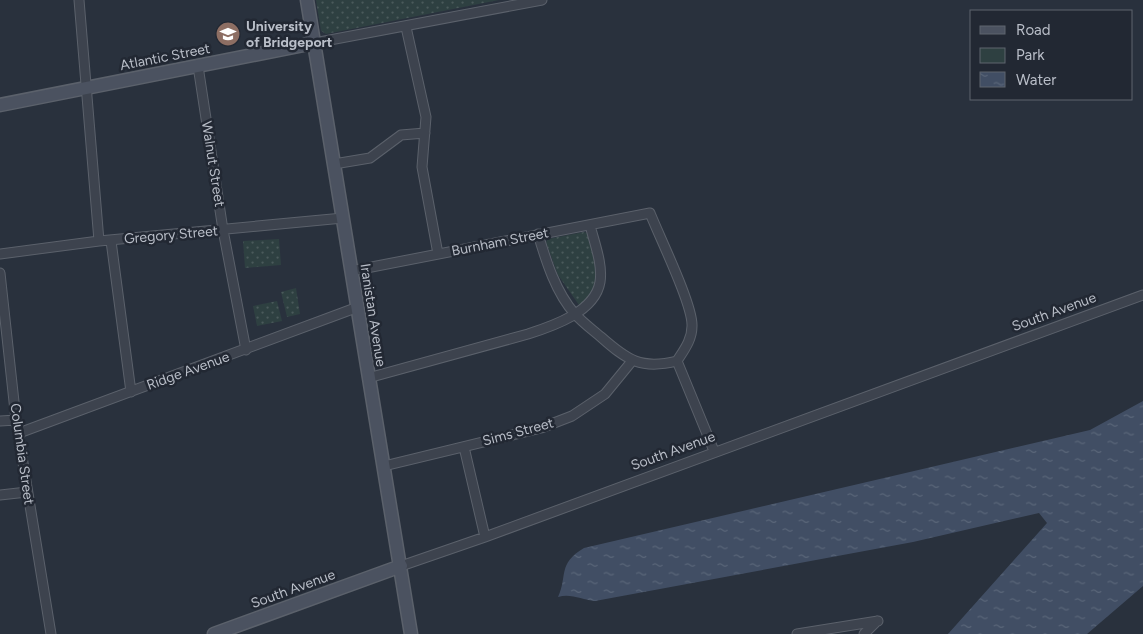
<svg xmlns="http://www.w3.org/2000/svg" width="1143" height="634" font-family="Figtree,sans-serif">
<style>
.green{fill:url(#green-dots)}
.water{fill:url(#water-ripples)}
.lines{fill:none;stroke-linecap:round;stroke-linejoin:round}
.street-casing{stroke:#5b616b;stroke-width:11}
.secondary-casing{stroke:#5b616b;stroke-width:15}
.street{stroke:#3d434e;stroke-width:9}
.secondary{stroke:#4b5260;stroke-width:12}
.labels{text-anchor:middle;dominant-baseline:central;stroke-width:5;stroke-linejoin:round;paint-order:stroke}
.poi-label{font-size:14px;font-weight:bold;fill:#b9bec8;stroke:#222833;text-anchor:start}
.street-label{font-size:14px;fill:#b9bec8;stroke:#222833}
</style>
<defs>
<pattern id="green-dots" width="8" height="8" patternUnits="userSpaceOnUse" patternTransform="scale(1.25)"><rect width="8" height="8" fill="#2e4041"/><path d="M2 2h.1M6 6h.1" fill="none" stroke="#4a5a5b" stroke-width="1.8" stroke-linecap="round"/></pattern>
<pattern id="water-ripples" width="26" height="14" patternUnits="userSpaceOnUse" patternTransform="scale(1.25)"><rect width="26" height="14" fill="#414e64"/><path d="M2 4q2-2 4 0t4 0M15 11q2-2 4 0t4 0" fill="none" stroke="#5a6679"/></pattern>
</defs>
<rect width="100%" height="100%" fill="#29313d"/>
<path class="green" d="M 316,0 L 499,0 L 326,34 L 321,31 Z
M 584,232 L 590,234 C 594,257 607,292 579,305 L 558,275 L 546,242 L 548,239 Z
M 279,239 L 281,265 L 245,268 L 243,241 Z
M 296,288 L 300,314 L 287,317 L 281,292 Z
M 277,301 L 282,321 L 257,326 L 253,306 Z"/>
<path class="water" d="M 1143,401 L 1143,586 L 1087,634 L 948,634 L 1047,523 L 1039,513 L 913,542 L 595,601 C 582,600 571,593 558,597 C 568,576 557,564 584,548 L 1090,430 Z"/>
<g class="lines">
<defs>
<path id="street" d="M 79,0 L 99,241
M 406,27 L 426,117 L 422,167 L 438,254
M 314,43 L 542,0
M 198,66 L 223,230 L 246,350
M 334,164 L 370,158 L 401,135 L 425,133
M 538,234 C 546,261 556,293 575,314 C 583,323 593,330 601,337 C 627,360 641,370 677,361
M 111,241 L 131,392
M 0,254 L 99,241 L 343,218
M 351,271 L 650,213 C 659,236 693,305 692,326 C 692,340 684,350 677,361
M 0,273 L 16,420 L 51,634
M 677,361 L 714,451
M 368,378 L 528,334 C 553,326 595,312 600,282 C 603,264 594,242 590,225
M 0,421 L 16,420
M 19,433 L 358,307
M 464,447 L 485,537
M 384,466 L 541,428 L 572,416 L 605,394 L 632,361
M 0,495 L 27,492
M 401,566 L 485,537 L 1143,295
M 797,634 L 878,621
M 864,634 L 877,621"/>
<path id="secondary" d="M 307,0 L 411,634
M 0,105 L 314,43
M 214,634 L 401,566"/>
</defs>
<use href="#street" class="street-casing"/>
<use href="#secondary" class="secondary-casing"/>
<use href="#street" class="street"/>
<use href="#secondary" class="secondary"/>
</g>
<defs>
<symbol id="university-disc" viewBox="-11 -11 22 22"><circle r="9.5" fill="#8d6e63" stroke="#222833"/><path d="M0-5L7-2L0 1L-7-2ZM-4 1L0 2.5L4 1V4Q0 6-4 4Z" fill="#fff"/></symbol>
</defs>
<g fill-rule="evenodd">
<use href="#university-disc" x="214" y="20" width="28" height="28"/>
</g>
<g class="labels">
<g class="poi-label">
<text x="246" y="26">University<tspan x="246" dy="16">of Bridgeport</tspan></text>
</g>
<g class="street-label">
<text transform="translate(165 57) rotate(-11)">Atlantic Street</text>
<text transform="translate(213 164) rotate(81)">Walnut Street</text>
<text transform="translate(171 235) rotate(-5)">Gregory Street</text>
<text transform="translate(500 242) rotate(-11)">Burnham Street</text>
<text transform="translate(1054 312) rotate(-20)">South Avenue</text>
<text transform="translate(373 315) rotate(81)">Iranistan Avenue</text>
<text transform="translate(188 371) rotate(-20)">Ridge Avenue</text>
<text transform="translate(518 432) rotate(-15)">Sims Street</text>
<text transform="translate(673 451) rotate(-20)">South Avenue</text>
<text transform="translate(22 454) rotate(82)">Columbia Street</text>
<text transform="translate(293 589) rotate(-20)">South Avenue</text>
</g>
</g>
<rect x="970" y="10" width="162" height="90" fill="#222833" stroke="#5e646f"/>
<rect x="980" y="26" width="25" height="8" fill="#4b5260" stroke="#5e646f"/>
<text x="1016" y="35" font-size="15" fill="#b9bec8">Road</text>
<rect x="980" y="48" width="25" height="15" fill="#2e4041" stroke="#5e646f"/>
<text x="1016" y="60" font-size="15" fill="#b9bec8">Park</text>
<rect x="980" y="72" width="25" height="15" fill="url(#water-ripples)" stroke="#5e646f"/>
<text x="1016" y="85" font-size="15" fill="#b9bec8">Water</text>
</svg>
